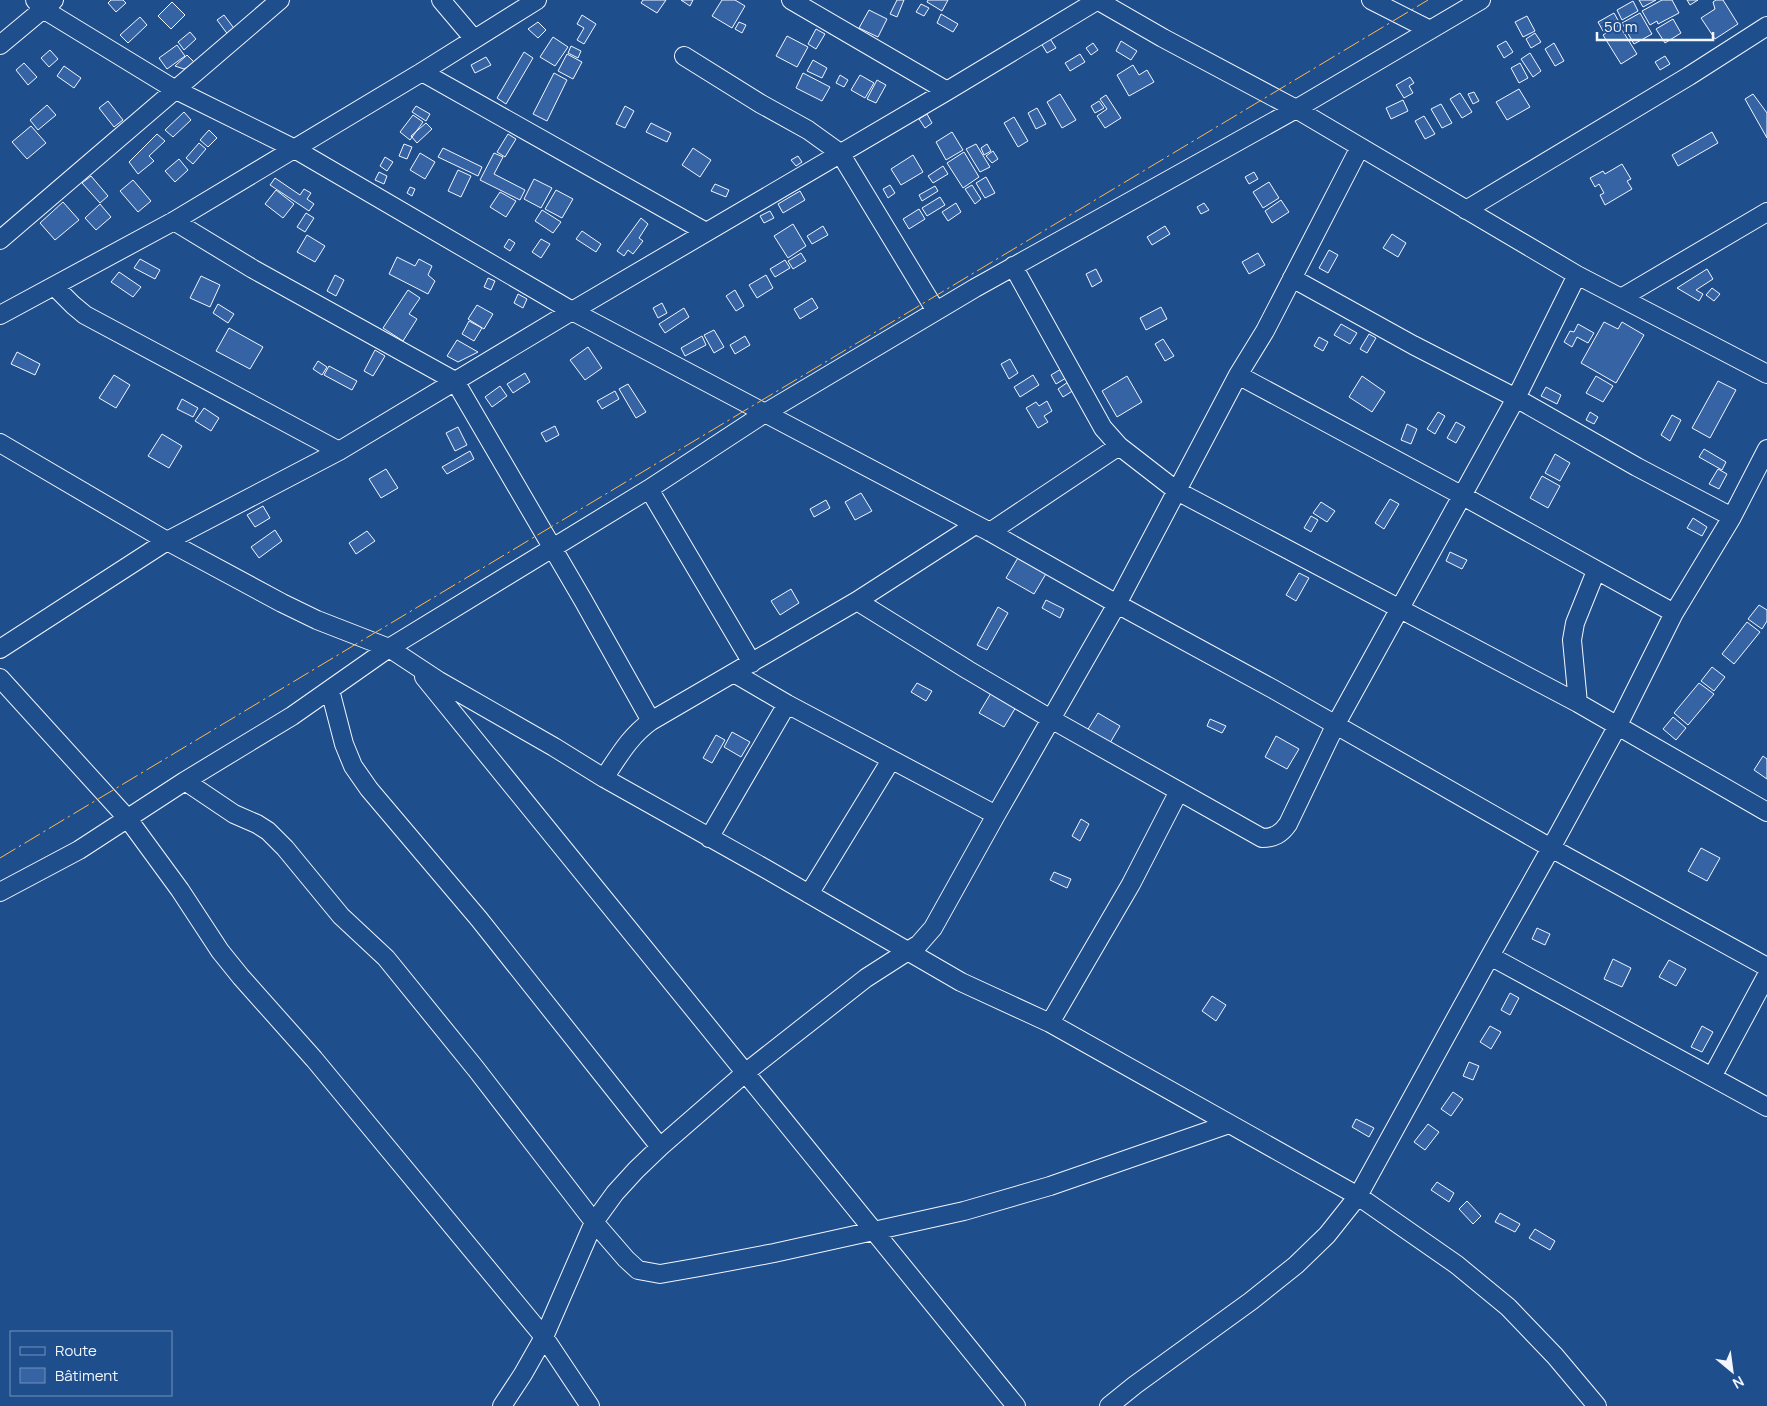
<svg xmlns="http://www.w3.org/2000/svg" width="1767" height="1406" font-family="Manrope,sans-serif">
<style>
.building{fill:#3563a3;stroke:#f2f6ff}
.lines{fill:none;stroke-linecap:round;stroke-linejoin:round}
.minor-casing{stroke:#f2f6ff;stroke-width:20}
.minor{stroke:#1f4e8c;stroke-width:18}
.power{stroke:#ffb74d;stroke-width:1;stroke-dasharray:18 4 2.5 4;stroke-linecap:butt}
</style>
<rect width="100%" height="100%" fill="#1f4e8c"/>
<path class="building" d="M 111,0 L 123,0 L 126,3 L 116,12 L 108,3 Z
M 643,0 L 666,0 L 657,13 L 641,3 Z
M 681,0 L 693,0 L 690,6 Z
M 722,0 L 735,0 L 745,6 L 732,28 L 712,16 Z
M 897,0 L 904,0 L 897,17 L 890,14 Z
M 928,0 L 948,0 L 942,11 L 927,2 Z
M 1639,0 L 1656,0 L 1643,7 Z
M 1662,0 L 1672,0 L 1679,13 L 1658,24 L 1657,21 L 1650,25 L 1642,11 Z
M 1687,0 L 1698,0 L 1690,5 Z
M 1716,0 L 1723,0 L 1738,24 L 1715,39 L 1701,18 L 1715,9 L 1713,2 Z
M 1633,1 L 1638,11 L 1622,20 L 1617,10 Z
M 172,2 L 185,15 L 171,29 L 158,16 Z
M 921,4 L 929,8 L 924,16 L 916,12 Z
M 869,10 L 887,19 L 878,37 L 859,28 Z
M 1614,13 L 1619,22 L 1603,31 L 1598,22 Z
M 1640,13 L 1652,34 L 1634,44 L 1622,23 Z
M 941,14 L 958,24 L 953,32 L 937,23 Z
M 224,15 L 236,31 L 229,36 L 217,20 Z
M 582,15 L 596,24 L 584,44 L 577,40 L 584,28 L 577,24 Z
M 1527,16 L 1535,31 L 1523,37 L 1515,22 Z
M 140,17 L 147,25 L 128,43 L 120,35 Z
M 1673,19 L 1681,33 L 1665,43 L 1656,29 Z
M 538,22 L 546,30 L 538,38 L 528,29 Z
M 739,22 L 746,25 L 742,33 L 735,29 Z
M 1619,25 L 1637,54 L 1621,64 L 1603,35 Z
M 816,29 L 825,34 L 816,49 L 808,44 Z
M 190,32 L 196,39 L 184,50 L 178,42 Z
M 1535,33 L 1541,42 L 1531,48 L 1526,39 Z
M 787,36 L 808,47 L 797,67 L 776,56 Z
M 553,37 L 568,47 L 555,66 L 540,57 Z
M 1049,37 L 1056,48 L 1047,53 L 1041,43 Z
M 1121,41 L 1137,51 L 1131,60 L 1116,51 Z
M 1506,41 L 1513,52 L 1504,58 L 1497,46 Z
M 1093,43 L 1098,50 L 1091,55 L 1086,48 Z
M 1554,43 L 1564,61 L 1555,66 L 1545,49 Z
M 177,45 L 185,56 L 167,69 L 159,58 Z
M 571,46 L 581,51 L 578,58 L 568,53 Z
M 50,50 L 58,59 L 49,67 L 41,58 Z
M 524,52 L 533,58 L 506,104 L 497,98 Z
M 1530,53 L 1541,71 L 1533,77 L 1521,59 Z
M 567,54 L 582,62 L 573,79 L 558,71 Z
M 1080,54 L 1085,62 L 1070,71 L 1065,63 Z
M 187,55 L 195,63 L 184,69 L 175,66 Z
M 1665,56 L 1670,64 L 1660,70 L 1655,62 Z
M 486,57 L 491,65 L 475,73 L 471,65 Z
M 813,60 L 827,68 L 822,78 L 807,71 Z
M 24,63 L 37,77 L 28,85 L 16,70 Z
M 1520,63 L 1528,78 L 1519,83 L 1511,68 Z
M 1133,65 L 1139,75 L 1147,70 L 1154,82 L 1129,96 L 1117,75 Z
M 64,66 L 81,78 L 74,88 L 57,76 Z
M 554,73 L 567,80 L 547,121 L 533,114 Z
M 803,73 L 830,87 L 822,101 L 796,88 Z
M 840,75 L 848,80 L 844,87 L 836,83 Z
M 860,75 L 874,83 L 865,98 L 851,90 Z
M 1410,77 L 1414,83 L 1409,86 L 1413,93 L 1404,98 L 1396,85 Z
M 877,80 L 886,85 L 876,103 L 867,99 Z
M 1519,89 L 1530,107 L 1507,120 L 1496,102 Z
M 1474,92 L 1479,101 L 1473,104 L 1468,94 Z
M 1460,93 L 1472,112 L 1462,118 L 1450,99 Z
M 1060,94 L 1076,120 L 1062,128 L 1047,102 Z
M 1753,94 L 1767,113 L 1767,138 L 1745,99 Z
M 1106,95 L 1121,118 L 1105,128 L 1097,116 L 1107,109 L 1100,99 Z
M 1403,100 L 1408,111 L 1391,119 L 1386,108 Z
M 108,101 L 123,120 L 114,127 L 99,108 Z
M 1099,101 L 1104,108 L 1095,113 L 1091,106 Z
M 1441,104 L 1452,123 L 1442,128 L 1431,109 Z
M 47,105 L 56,115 L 38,130 L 30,120 Z
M 416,106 L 430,114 L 426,121 L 412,112 Z
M 625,106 L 634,111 L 625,128 L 616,124 Z
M 1037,108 L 1046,124 L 1036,129 L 1028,113 Z
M 184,112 L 191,120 L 173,137 L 165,130 Z
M 927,114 L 932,123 L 925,128 L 919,119 Z
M 413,115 L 423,122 L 410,140 L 400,132 Z
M 1424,116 L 1435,134 L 1425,139 L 1415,121 Z
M 1014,117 L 1028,141 L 1018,147 L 1004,123 Z
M 426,123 L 432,129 L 417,143 L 411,136 Z
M 651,123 L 671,133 L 667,142 L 646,132 Z
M 31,126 L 46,143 L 27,159 L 12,142 Z
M 209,130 L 217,138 L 208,147 L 200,140 Z
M 952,132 L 963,150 L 946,160 L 936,142 Z
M 1712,132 L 1718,143 L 1678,166 L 1672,155 Z
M 157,134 L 165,141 L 149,156 L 154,161 L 138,174 L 129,162 Z
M 508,134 L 516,139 L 505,157 L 497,152 Z
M 199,143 L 206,149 L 193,164 L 186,158 Z
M 404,144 L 412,147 L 407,159 L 399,156 Z
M 976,144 L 990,167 L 980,172 L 966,149 Z
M 987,144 L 991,151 L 984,155 L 981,148 Z
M 443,148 L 482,167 L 478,176 L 438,157 Z
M 693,148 L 711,160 L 700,177 L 682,165 Z
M 993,151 L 998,159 L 992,163 L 986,156 Z
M 964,152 L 979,177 L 963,188 L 947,163 Z
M 420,153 L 435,162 L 425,179 L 410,170 Z
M 494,153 L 503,157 L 494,174 L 525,190 L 520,200 L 480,180 Z
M 913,155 L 923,172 L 901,185 L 891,169 Z
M 798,156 L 802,162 L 796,166 L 791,160 Z
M 385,157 L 393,162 L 387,171 L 380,166 Z
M 179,159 L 188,170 L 175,182 L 165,171 Z
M 1622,164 L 1631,179 L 1627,181 L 1632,189 L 1605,205 L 1600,195 L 1604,193 L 1599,184 L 1595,187 L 1590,178 L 1603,171 L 1605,174 Z
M 943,166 L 948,174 L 933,183 L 928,176 Z
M 458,170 L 471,176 L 461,197 L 448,191 Z
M 379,172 L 387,176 L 384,184 L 375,180 Z
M 1254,172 L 1258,179 L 1249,184 L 1245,177 Z
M 91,176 L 108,196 L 100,203 L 82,183 Z
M 986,177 L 995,193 L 985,198 L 976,183 Z
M 275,178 L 300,195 L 304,189 L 311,193 L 307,199 L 314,204 L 309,211 L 270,185 Z
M 534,179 L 552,188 L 541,208 L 524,199 Z
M 133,180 L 151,201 L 138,212 L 120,191 Z
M 1269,182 L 1279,198 L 1263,208 L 1253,192 Z
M 715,184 L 729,190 L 726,197 L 711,191 Z
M 890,185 L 895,193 L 888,198 L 883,189 Z
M 972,185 L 981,199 L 975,204 L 965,189 Z
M 935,186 L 938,191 L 922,201 L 919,195 Z
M 410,187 L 415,189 L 412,196 L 407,193 Z
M 276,190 L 294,204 L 283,218 L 265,204 Z
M 556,190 L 573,199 L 562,218 L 545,209 Z
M 800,191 L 805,200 L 783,213 L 778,204 Z
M 500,192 L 516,201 L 506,217 L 490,207 Z
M 940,197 L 945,205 L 927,216 L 922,208 Z
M 1281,200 L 1289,212 L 1272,223 L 1265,211 Z
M 63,202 L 79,220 L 55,240 L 40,223 Z
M 956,203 L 961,212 L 948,221 L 942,212 Z
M 1204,203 L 1209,210 L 1201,214 L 1197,207 Z
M 100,204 L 111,217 L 96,230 L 85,218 Z
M 919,209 L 925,219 L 909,229 L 903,219 Z
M 542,210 L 561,222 L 553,233 L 535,221 Z
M 770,211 L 774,218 L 764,223 L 760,216 Z
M 306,213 L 314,218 L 305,232 L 297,227 Z
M 641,218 L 648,224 L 639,238 L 643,241 L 633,254 L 628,250 L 624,256 L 617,251 Z
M 793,224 L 806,246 L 788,258 L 774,236 Z
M 823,226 L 828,235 L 812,244 L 807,236 Z
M 1165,226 L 1170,234 L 1152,245 L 1147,237 Z
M 582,231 L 601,244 L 596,252 L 576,239 Z
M 1392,234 L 1406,243 L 1398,257 L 1383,248 Z
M 307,235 L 325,246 L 315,262 L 297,252 Z
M 509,239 L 515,243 L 510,251 L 504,247 Z
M 541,239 L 550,244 L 541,258 L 532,252 Z
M 1329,250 L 1338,255 L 1328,273 L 1319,268 Z
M 801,253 L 806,261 L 793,269 L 788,261 Z
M 1258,253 L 1265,265 L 1249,274 L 1242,262 Z
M 397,257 L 415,266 L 419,259 L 432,266 L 428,275 L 435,281 L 428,294 L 389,274 Z
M 140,259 L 160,270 L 155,279 L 134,268 Z
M 785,260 L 790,268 L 775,277 L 770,269 Z
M 1096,269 L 1102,281 L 1092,287 L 1086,274 Z
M 1707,269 L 1713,279 L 1696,290 L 1703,294 L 1699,301 L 1677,288 Z
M 119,272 L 141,287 L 133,297 L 111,282 Z
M 335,275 L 344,280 L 336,296 L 327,291 Z
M 766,275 L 773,288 L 757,298 L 749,285 Z
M 201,276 L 220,285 L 210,307 L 190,298 Z
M 488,278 L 495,281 L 491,290 L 484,287 Z
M 1712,288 L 1720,294 L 1714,301 L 1706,295 Z
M 408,290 L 420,298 L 409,314 L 417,319 L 403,341 L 383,328 Z
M 735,290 L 744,306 L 736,311 L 726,296 Z
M 518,294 L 527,299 L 523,308 L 514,303 Z
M 812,298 L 818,308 L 800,319 L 794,309 Z
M 662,303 L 667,313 L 658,318 L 653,308 Z
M 218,304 L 234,314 L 228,323 L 213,313 Z
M 477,305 L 493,314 L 484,329 L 468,319 Z
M 1161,307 L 1167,319 L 1146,330 L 1140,318 Z
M 684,308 L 689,317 L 665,333 L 659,324 Z
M 469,321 L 482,328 L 474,341 L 462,334 Z
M 1604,322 L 1618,329 L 1622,322 L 1644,335 L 1616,383 L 1581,363 Z
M 1341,324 L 1357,333 L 1350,344 L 1334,335 Z
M 1578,324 L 1594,333 L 1588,343 L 1577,337 L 1572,347 L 1564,342 L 1570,331 L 1574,332 Z
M 229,328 L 263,347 L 250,369 L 216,351 Z
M 714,330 L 724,347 L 714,353 L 704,335 Z
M 1369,334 L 1376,338 L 1367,353 L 1360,349 Z
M 702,336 L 706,345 L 685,356 L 681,348 Z
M 745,336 L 750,345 L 735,354 L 730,345 Z
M 1319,337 L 1328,342 L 1323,351 L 1314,346 Z
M 1163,339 L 1174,356 L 1165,361 L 1155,344 Z
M 457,340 L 478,352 L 458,362 L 447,356 Z
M 588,347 L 602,368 L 585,380 L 570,360 Z
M 375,350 L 385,356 L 373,376 L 364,371 Z
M 17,352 L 40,364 L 35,375 L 11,364 Z
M 1010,359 L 1018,373 L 1009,379 L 1001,364 Z
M 318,361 L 327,367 L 322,375 L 313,369 Z
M 329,366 L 357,381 L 352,390 L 324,375 Z
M 1061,369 L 1066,378 L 1056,384 L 1051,375 Z
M 525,373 L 530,382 L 513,393 L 507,384 Z
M 114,375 L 130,385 L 116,408 L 99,398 Z
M 1033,375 L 1039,385 L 1020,397 L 1014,387 Z
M 1127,376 L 1142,402 L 1117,417 L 1102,391 Z
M 1362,376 L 1385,392 L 1372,412 L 1349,397 Z
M 1596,376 L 1613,386 L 1603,402 L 1586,393 Z
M 1718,381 L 1736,390 L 1710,438 L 1692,428 Z
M 1068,382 L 1074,390 L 1063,397 L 1058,389 Z
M 628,384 L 646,412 L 636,418 L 619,389 Z
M 500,386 L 507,396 L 492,407 L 485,397 Z
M 1546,387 L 1561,395 L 1557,404 L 1541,396 Z
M 615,391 L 619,399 L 602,409 L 597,401 Z
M 182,399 L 198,408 L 193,417 L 177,409 Z
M 1047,401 L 1052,411 L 1044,416 L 1048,422 L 1038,428 L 1026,408 L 1036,402 L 1039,406 Z
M 204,408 L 219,418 L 211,431 L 195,421 Z
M 1438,412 L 1445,416 L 1435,434 L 1427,429 Z
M 1590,412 L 1598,417 L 1594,424 L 1586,420 Z
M 1672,415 L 1681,420 L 1670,441 L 1661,435 Z
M 1456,422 L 1465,427 L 1456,443 L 1447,438 Z
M 1407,424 L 1417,429 L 1411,444 L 1401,440 Z
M 555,426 L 559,435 L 546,442 L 541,433 Z
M 458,427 L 467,445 L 455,451 L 446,433 Z
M 162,434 L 182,446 L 169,468 L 148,456 Z
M 1704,449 L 1726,462 L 1722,470 L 1699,457 Z
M 470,451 L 474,459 L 447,474 L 442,467 Z
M 1555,454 L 1570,463 L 1560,481 L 1545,473 Z
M 386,469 L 398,488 L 381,498 L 369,479 Z
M 1718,469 L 1727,474 L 1719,489 L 1709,484 Z
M 1542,476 L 1560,486 L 1548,508 L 1530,498 Z
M 861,493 L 872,511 L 855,520 L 845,502 Z
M 1390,499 L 1399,504 L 1384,529 L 1375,523 Z
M 826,500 L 830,508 L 814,517 L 810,509 Z
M 1321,502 L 1335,511 L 1327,522 L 1313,513 Z
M 263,506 L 270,518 L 255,527 L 247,515 Z
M 1311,516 L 1318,520 L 1311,532 L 1304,528 Z
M 1693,518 L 1707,527 L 1702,536 L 1687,528 Z
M 275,530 L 282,541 L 259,558 L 251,547 Z
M 367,531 L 375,541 L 356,554 L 349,543 Z
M 1450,552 L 1467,560 L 1462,569 L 1446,561 Z
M 1019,556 L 1047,572 L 1034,594 L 1006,578 Z
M 1299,573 L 1309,578 L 1296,601 L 1286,595 Z
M 791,589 L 799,603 L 780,615 L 771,601 Z
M 1046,600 L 1064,609 L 1060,618 L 1042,608 Z
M 1759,605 L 1767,610 L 1767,621 L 1762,629 L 1748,619 Z
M 998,607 L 1008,613 L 987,650 L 977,645 Z
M 1747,622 L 1760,632 L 1734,664 L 1722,654 Z
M 1712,667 L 1725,677 L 1714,691 L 1701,681 Z
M 917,683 L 932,691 L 926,701 L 911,692 Z
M 1699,683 L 1714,694 L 1688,725 L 1674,713 Z
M 991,693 L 1016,707 L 1004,727 L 979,713 Z
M 1098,713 L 1120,726 L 1107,748 L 1085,734 Z
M 1673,717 L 1686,728 L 1676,740 L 1663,729 Z
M 1210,719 L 1226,726 L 1222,733 L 1207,726 Z
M 732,732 L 750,742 L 741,757 L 724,747 Z
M 716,735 L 725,740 L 712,763 L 703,758 Z
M 1276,736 L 1299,749 L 1287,769 L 1265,757 Z
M 1763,756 L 1767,759 L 1767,779 L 1754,770 Z
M 1081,819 L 1089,824 L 1080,841 L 1072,836 Z
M 1701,848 L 1720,858 L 1707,881 L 1688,871 Z
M 1054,872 L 1071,879 L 1067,888 L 1050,880 Z
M 1537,928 L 1550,934 L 1545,945 L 1532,939 Z
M 1613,959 L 1631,968 L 1622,987 L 1604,979 Z
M 1669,960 L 1686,969 L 1676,986 L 1659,977 Z
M 1510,993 L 1519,998 L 1510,1015 L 1501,1010 Z
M 1212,996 L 1226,1005 L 1216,1021 L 1202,1011 Z
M 1490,1026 L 1501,1032 L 1491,1049 L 1480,1042 Z
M 1702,1026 L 1713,1032 L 1702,1052 L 1691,1047 Z
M 1469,1062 L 1479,1066 L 1473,1080 L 1463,1076 Z
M 1453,1092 L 1463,1099 L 1451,1116 L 1441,1109 Z
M 1356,1119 L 1374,1128 L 1369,1137 L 1352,1127 Z
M 1428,1124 L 1439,1132 L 1425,1150 L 1414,1142 Z
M 1437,1182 L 1454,1193 L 1449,1202 L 1431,1190 Z
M 1467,1201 L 1481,1216 L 1473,1224 L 1459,1209 Z
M 1500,1213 L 1520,1224 L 1515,1232 L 1495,1222 Z
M 1535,1229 L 1555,1241 L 1550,1250 L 1529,1238 Z"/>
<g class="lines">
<defs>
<path id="minor" d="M 35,0 L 43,9 L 174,89 L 293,148 L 572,311 L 990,532 L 1117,604 L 1273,689 L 1551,848 L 1767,967
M 441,0 L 474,39
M 791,0 L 947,91
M 1097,0 L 1163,38 L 1296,109 L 1577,275 L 1767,374
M 1371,0 L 1430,30
M 1481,0 L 1296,109 L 975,288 L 765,413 L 649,489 L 389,648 L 439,681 L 554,747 L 604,778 L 766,869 L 961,982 L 1050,1023 L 1358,1196 L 1457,1265 L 1508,1307 L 1555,1356 L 1597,1406
M 0,45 L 54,0
M 684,56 L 761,104 L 808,130 L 840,153 L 936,311
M 422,72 L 706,232
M 1466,210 L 1689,76 L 1767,26
M 174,221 L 253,269 L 455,381 L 583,600 L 651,721
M 0,240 L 280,0
M 1013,266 L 1103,428 L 1119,446 L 1177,491 L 1578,703 L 1767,812
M 1292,278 L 1413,345 L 1516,398 L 1637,467 L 1732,517
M 55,287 L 73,305 L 85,315 L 339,451
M 1621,298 L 1767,212
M 0,315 L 174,221 L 422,72 L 537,0
M 1238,375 L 1461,495 L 1674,613
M 0,443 L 167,541 L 282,603 L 317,620 L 389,648
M 649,489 L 752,663
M 990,532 L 1119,446
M 857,601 L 968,670 L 1051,719 L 1262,838 C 1274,838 1281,834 1288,824 L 1336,724 L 1516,398 L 1577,275
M 0,649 L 167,541 L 339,451 L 572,311 L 947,91 L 1098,0
M 734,673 L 787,704 L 996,815
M 424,677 L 1016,1406
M 0,678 L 128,819 L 180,890 L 220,951 L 241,977 L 314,1059 L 544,1337 L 590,1406
M 330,690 L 344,744 L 353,766 L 369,789 L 479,919 L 660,1147
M 1578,703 L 1572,640 L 1575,623 L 1596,571
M 604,778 C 619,756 629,737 651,721 L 857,601 L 975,525
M 185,781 L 234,814 L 257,824 L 268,831 L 285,848 L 341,916 L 386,958 L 476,1069 L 594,1222 L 626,1259 L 638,1270 L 660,1274 L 700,1267 L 774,1253 L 964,1211 L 1050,1186 L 1229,1124
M 709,838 L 787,704
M 0,892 L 79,850 L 185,781 L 292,716 L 389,648
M 809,894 L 891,760
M 1490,956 L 1767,1107
M 1050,1023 L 1131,884 L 1179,791
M 1712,1077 L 1767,975
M 502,1406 L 523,1374 L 544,1337 L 594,1222 L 615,1193 L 636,1170 L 660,1147 L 745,1073 L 866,978 L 919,944 L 933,928 L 996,815 L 1117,604 L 1238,375 L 1265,331 L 1360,147
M 1109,1406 L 1135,1385 L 1251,1301 L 1296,1265 L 1327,1235 L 1358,1196 L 1490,956 L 1551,848 L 1617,727 L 1674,613 L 1732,517 L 1767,449"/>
</defs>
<use href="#minor" class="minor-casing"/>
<use href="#minor" class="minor"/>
<path class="power" d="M 0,858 L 1428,0"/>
</g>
<rect x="10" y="1331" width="162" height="65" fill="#1f4e8c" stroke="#7391ba"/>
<rect x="20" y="1347" width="25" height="8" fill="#1f4e8c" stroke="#7391ba"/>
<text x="55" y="1356" font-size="15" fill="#f2f6ff">Route</text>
<rect x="20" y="1368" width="25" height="15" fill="#3563a3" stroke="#7391ba"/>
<text x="55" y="1381" font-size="15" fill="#f2f6ff">Bâtiment</text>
<g transform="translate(1732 1371) rotate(151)" stroke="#1f4e8c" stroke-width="4" paint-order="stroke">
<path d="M0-4L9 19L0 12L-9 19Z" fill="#f2f6ff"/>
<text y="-8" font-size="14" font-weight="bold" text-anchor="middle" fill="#f2f6ff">N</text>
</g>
<path d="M1597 32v8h116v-8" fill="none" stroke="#f2f6ff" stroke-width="2.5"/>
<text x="1604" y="32" font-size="15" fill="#f2f6ff" stroke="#1f4e8c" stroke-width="4" paint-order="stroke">50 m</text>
</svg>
